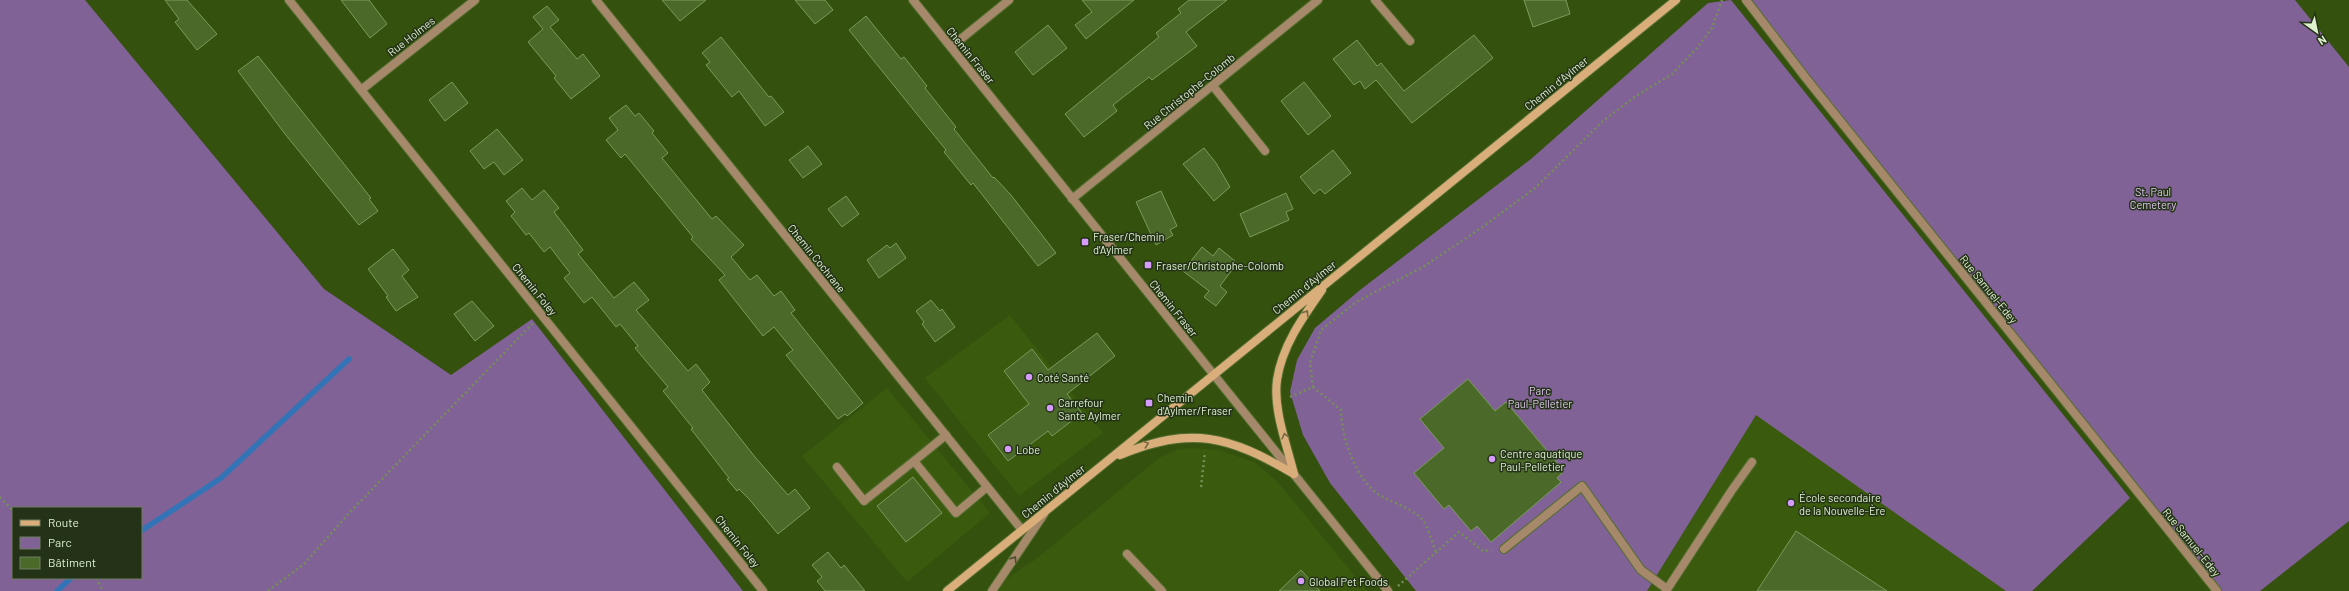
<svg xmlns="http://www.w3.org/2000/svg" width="2349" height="591" font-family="Barlow,sans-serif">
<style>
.built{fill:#3a5b0e}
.green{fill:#816296;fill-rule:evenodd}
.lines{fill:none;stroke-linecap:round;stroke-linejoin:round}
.stream{stroke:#3274b6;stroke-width:5.5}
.building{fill:#4b6a2a;stroke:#7a9b5a}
.service-casing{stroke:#536e30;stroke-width:10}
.minor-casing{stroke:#536e30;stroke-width:10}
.tertiary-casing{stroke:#536e30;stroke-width:10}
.secondary-casing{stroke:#536e30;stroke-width:10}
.path{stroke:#768f58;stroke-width:2.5;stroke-dasharray:2 3;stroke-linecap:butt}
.service{stroke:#a5896a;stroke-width:8}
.minor{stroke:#a5896a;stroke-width:8}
.tertiary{stroke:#a5896a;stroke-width:8}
.secondary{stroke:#d9ae7a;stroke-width:8}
.oneway{stroke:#756a44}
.oneway2{stroke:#4b4c30}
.poi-dot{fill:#d59cfb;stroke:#243217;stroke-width:1.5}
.labels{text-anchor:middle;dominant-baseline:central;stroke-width:3;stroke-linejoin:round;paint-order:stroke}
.street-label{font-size:11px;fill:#def1cf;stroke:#243217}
.park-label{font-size:11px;fill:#dfc8f1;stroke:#243217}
.poi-label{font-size:11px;fill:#def1cf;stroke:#243217;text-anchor:start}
</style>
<rect width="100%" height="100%" fill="#34510d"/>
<path class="built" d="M 1010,315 L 1103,433 L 1019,496 L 925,378 Z
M 887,388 L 990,513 L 907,582 L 802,456 Z
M 1756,414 L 2006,591 L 1647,591 Z
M 1191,448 L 1219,450 L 1254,462 L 1277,481 L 1367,591 L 988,591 L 1036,559 L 1159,458 L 1176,450 Z"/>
<path class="green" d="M 0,0 L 85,0 L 324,289 L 451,375 L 532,319 L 743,591 L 0,591 ZM 13,508 L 141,508 L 141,578 L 13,578 Z
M 1731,0 L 2130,498 L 2032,591 L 2006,591 L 1756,415 L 1647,591 L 1416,591 L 1330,483 L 1303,435 L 1290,392 L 1297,360 L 1315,328 L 1360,290 L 1531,159 L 1708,3 Z
M 1746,0 L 2295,0 L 2349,67 L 2349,521 L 2260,591 L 2217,591 Z"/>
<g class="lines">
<path class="stream" d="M 141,531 L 221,478 L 349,359
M 57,591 L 71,578"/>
</g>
<path class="building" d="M 165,0 L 187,0 L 217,34 L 197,50 L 175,22 L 179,19 Z
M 341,0 L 369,0 L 387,24 L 370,38 Z
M 662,0 L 706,0 L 680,21 Z
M 795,0 L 825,0 L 833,10 L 815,24 Z
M 1082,0 L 1134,0 L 1086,39 L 1075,25 L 1092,12 Z
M 1189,0 L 1227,0 L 1186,32 L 1197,46 L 1152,80 L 1149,77 L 1113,105 L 1117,111 L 1084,137 L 1065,114 L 1159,37 L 1156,33 L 1181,13 L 1178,9 Z
M 1524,0 L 1566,0 L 1570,14 L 1533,27 Z
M 547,6 L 559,20 L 550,27 L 577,59 L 583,54 L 600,76 L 571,99 L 554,78 L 556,76 L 528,42 L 543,29 L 533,17 Z
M 866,16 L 901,59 L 904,57 L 927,86 L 925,88 L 956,127 L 954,129 L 993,178 L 994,177 L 1011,195 L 1056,253 L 1038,266 L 973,183 L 971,185 L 944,152 L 946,150 L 849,30 Z
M 1048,25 L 1067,48 L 1033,75 L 1015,52 Z
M 1474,35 L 1493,58 L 1412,123 L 1376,80 L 1365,89 L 1360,81 L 1354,85 L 1333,59 L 1357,40 L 1377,66 L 1381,63 L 1404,91 Z
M 721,37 L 769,97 L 771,96 L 784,112 L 765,126 L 739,91 L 732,97 L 706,65 L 710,62 L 702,53 Z
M 258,56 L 371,198 L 369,199 L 378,211 L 359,225 L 285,134 L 238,71 Z
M 452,82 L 468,103 L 445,121 L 429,100 Z
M 1304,82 L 1331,116 L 1308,135 L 1281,101 Z
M 626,105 L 635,116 L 639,113 L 654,131 L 652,133 L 668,153 L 662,158 L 712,219 L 716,216 L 744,245 L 731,257 L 750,280 L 757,275 L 774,296 L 781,291 L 795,310 L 791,313 L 863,403 L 847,416 L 845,414 L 838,419 L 811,386 L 786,355 L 793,350 L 774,327 L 763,336 L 719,280 L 725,275 L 691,239 L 693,237 L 625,154 L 621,158 L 606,140 L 618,130 L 609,118 Z
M 497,129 L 523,160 L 504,175 L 494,162 L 484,169 L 470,151 Z
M 808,146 L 822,164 L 803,178 L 789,160 Z
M 1204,148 L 1216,163 L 1230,187 L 1214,201 L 1183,164 Z
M 1333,150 L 1351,173 L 1325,194 L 1320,189 L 1314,194 L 1300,177 Z
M 522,188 L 532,200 L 544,190 L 559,208 L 554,212 L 583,250 L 578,254 L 614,298 L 634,282 L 649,300 L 636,310 L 688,371 L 696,364 L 710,382 L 702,390 L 755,457 L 788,495 L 795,489 L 810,508 L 778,534 L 749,499 L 739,489 L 737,491 L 727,479 L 729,478 L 691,429 L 693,428 L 663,391 L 668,387 L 635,348 L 638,346 L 620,324 L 616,327 L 592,297 L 584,303 L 564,278 L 570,273 L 550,247 L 544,252 L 529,233 L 526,235 L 511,216 L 515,212 L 506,201 Z
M 1161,191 L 1177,226 L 1170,230 L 1173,235 L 1156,245 L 1136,202 Z
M 1286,193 L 1293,209 L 1286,212 L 1289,220 L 1250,237 L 1240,214 Z
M 846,196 L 859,214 L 842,227 L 828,209 Z
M 896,243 L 906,258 L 879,278 L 867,260 L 887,245 L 890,248 Z
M 1202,247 L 1213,256 L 1219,248 L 1235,261 L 1230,268 L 1232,270 L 1220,286 L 1227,292 L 1216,306 L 1204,297 L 1209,291 L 1183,271 Z
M 393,249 L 409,270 L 402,276 L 418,297 L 396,311 L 386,297 L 388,296 L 368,269 Z
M 931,300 L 940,311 L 942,309 L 955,327 L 935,342 L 922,324 L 924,322 L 916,311 Z
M 472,301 L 494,326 L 475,341 L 454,314 Z
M 1097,333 L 1115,356 L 1067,394 L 1082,413 L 1052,436 L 1048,431 L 1008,461 L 988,435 L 1029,404 L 1004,371 L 1032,349 L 1048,370 Z
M 1468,379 L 1495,411 L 1506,402 L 1564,471 L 1557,478 L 1561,482 L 1491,542 L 1477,526 L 1471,531 L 1449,505 L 1444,509 L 1414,473 L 1444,448 L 1420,419 Z
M 913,477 L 942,513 L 906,542 L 877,506 Z
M 1796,531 L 1887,591 L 1757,591 Z
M 828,552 L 841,568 L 844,565 L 865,591 L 825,591 L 817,581 L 822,577 L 812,565 Z
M 1301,570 L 1320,591 L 1279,591 Z"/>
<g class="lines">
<defs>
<path id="service" d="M 914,461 L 946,435
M 837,467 L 864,501 L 914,461 L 956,513 L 987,487
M 1504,549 L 1582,486 L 1641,570 L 1667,589
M 1127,554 L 1162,591
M 992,591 L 1044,514
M 1666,591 L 1732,490 L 1752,462"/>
<path id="minor" d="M 289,0 L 763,591
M 596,0 L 1022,530
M 1375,0 L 1410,41
M 951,47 L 1009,0
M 1213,86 L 1265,151
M 361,90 L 475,0
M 1072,199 L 1318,0
M 1214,375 L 1388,591"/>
<path id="tertiary" d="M 913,0 L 1214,375
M 1746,0 L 1805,77 L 2217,591"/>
<path id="secondary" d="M 1120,455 C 1191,425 1229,436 1294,474
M 1294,474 C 1287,445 1273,410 1277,380 C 1282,346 1303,317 1322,290
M 947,591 L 1676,0"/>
</defs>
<use href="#service" class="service-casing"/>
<use href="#minor" class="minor-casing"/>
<use href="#tertiary" class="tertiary-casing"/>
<use href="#secondary" class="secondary-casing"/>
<path class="path" d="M 1313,387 L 1341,410 C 1341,437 1356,481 1381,496 C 1394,503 1410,508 1421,518 C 1429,527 1431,541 1436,552
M 1290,397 L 1313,387 L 1310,363 L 1321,330 L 1356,302 L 1423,267 L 1481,228 L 1535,188 L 1604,120 L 1633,98 L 1672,74 L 1696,49 L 1712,28 L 1722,0
M 1201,487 L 1205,452
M 0,497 L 13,511
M 96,578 L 103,591
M 1398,586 L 1459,532 L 1483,551 L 1492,550
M 268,591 L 304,564 L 351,511 L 533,323"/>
<use href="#service" class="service"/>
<use href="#minor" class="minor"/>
<use href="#tertiary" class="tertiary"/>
<use href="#secondary" class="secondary"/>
</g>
<defs><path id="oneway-chevron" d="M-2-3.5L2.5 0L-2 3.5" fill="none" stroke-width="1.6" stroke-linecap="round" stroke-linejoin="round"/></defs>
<g class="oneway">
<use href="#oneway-chevron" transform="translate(1306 313) rotate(-56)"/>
<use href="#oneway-chevron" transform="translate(1285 436) rotate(-103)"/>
<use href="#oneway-chevron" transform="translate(1146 444) rotate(-19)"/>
</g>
<use class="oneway2" href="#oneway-chevron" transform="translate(1014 559) rotate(-56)"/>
<g class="poi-dot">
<rect x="1081" y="238" width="8" height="8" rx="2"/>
<rect x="1144" y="261" width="8" height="8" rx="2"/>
<circle cx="1029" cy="377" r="4"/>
<rect x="1145" y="399" width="8" height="8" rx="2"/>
<circle cx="1050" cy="408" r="4"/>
<circle cx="1008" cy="449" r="4"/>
<circle cx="1492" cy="459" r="4"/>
<circle cx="1791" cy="503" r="4"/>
<circle cx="1301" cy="581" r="4"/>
</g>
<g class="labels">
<g class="street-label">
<text transform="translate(411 36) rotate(-38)">Rue Holmes</text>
<text transform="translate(971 55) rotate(51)">Chemin Fraser</text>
<text transform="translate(1556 83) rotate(-39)">Chemin d'Aylmer</text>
<text transform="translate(1189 91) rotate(-39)">Rue Christophe-Colomb</text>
<text transform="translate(817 258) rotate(51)">Chemin Cochrane</text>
<text transform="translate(1304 287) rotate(-39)">Chemin d'Aylmer</text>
<text transform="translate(535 289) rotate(51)">Chemin Foley</text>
<text transform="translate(1989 289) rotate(51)">Rue Samuel-Edey</text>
<text transform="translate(1174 308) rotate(51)">Chemin Fraser</text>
<text transform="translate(1053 491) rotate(-39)">Chemin d'Aylmer</text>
<text transform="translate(738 541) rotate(51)">Chemin Foley</text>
<text transform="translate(2192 542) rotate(51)">Rue Samuel-Edey</text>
</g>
<g class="park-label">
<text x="2153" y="191">St. Paul<tspan x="2153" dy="13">Cemetery</tspan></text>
<text x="1540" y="390">Parc<tspan x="1540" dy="13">Paul-Pelletier</tspan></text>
</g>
<g class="poi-label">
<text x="1093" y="236">Fraser/Chemin<tspan x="1093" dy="13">d'Aylmer</tspan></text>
<text x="1156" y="265">Fraser/Christophe-Colomb</text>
<text x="1037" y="377">Coté Santé</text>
<text x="1157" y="397">Chemin<tspan x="1157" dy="13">d'Aylmer/Fraser</tspan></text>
<text x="1058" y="402">Carrefour<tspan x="1058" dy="13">Sante Aylmer</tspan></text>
<text x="1016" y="449">Lobe</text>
<text x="1500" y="453">Centre aquatique<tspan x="1500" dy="13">Paul-Pelletier</tspan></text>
<text x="1799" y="497">École secondaire<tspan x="1799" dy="13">de la Nouvelle-Ère</tspan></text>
<text x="1309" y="581">Global Pet Foods</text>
</g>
</g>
<rect x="12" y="507" width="130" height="72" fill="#243217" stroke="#6e7e61"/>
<rect x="20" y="520" width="20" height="6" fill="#d9ae7a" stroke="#6e7e61"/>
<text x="48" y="527" font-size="12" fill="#def1cf">Route</text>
<rect x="20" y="537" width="20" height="12" fill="#816296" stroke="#6e7e61"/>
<text x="48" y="547" font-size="12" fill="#def1cf">Parc</text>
<rect x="20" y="557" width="20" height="12" fill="#4b6a2a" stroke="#6e7e61"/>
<text x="48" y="567" font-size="12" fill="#def1cf">Bâtiment</text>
<g transform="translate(2317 32) rotate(147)" stroke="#243217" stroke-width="3" paint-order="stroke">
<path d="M0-3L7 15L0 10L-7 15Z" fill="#def1cf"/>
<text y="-6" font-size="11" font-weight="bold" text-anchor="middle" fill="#def1cf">N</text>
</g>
</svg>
